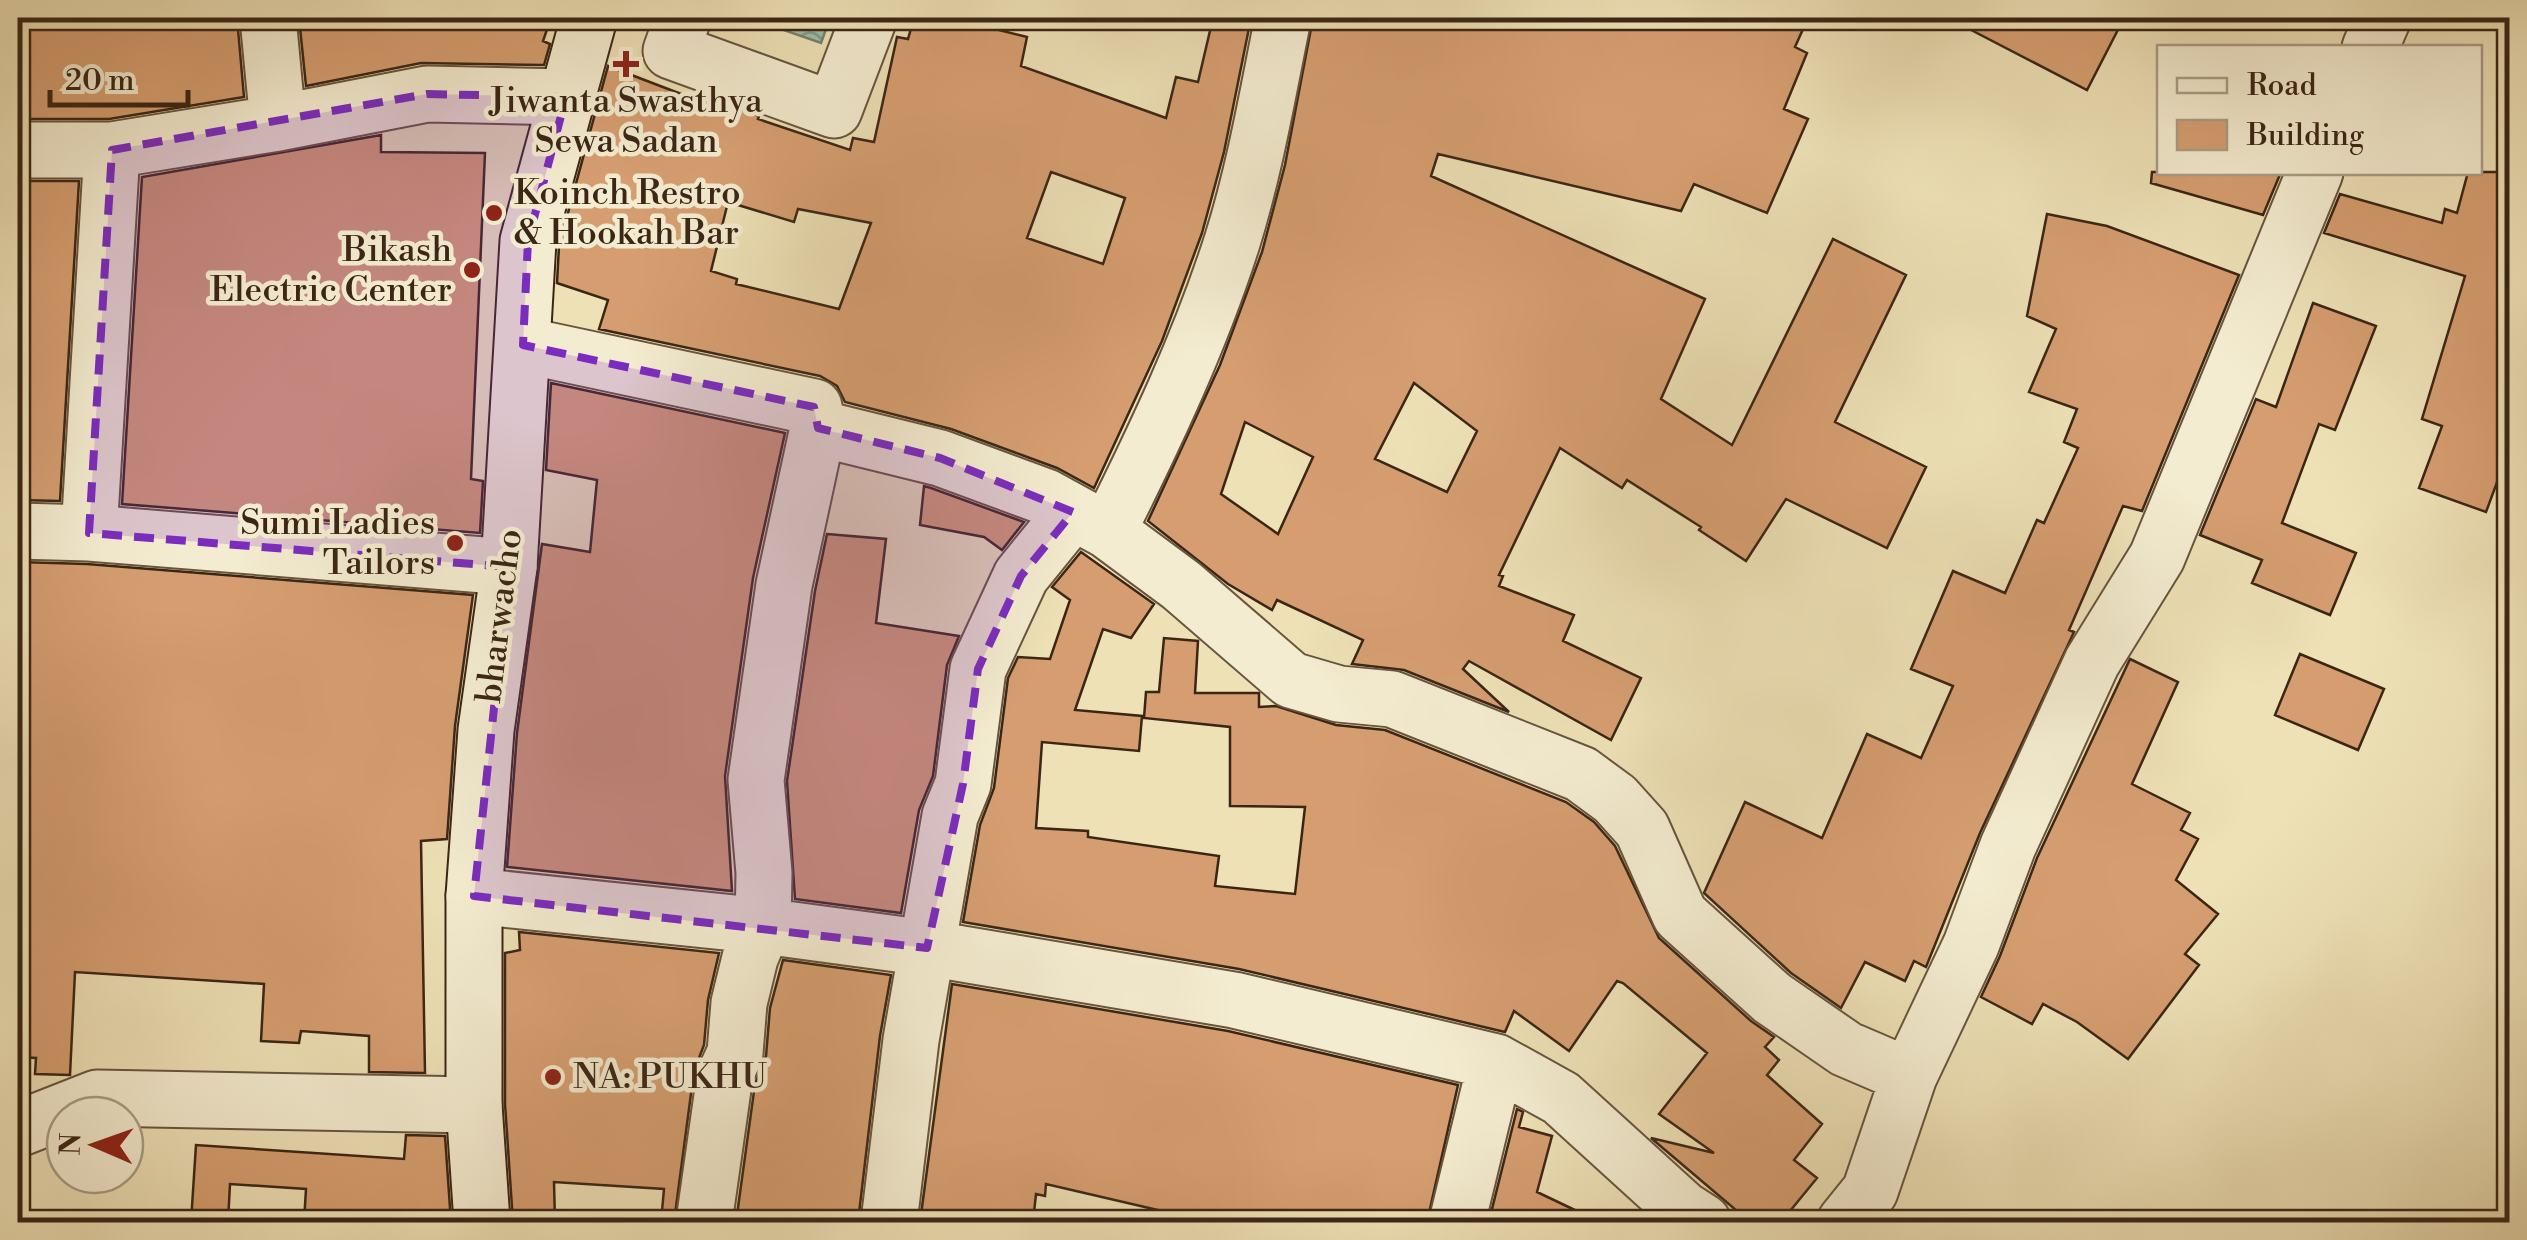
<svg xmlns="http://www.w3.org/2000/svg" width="2527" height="1240" font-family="'Libre Bodoni',serif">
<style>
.water{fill:url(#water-waves);stroke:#75816e;stroke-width:2.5}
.building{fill:#d69e70;stroke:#3b2616;stroke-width:2.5;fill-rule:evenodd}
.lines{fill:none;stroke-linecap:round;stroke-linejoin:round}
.street-casing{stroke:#68553e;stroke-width:59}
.secondary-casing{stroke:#3b2616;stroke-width:59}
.street{stroke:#f4ecd0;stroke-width:55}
.secondary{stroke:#f4ecd0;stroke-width:55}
.marked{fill:#7b2cbf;fill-opacity:0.2;stroke:#7b2cbf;stroke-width:8;stroke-dasharray:20 12;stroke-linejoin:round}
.poi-dot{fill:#8f2418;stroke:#f4ecd0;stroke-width:4}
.labels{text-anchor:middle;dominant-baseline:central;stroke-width:9;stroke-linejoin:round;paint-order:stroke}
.poi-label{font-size:35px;fill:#3b2616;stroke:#f4ecd0;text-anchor:start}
.street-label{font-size:35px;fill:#3b2616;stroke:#f4ecd0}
</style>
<defs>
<pattern id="water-waves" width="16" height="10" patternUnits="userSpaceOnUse" patternTransform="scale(2.5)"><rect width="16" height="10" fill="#9bbea9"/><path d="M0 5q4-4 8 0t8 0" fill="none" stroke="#809a89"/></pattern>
</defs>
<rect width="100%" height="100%" fill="#eee1b6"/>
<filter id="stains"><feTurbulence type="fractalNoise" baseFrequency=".002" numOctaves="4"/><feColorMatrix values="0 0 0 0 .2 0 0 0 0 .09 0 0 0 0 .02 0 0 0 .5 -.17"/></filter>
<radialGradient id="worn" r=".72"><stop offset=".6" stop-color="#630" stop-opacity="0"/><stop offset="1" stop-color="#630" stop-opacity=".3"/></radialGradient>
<path class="water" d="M 749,18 L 830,18 L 821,43 Z"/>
<path class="building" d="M 34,18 L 237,18 L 244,97 L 109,119 L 18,119 L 18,28 L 34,27 Z
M 299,18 L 551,18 L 543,41 L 550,44 L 544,65 L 421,63 L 306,86 Z
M 914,18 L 950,18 L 1027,37 L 1021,66 L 1166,118 L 1176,77 L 1198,82 L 1213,18 L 1251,18 L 1224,152 L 1202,233 L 1162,341 L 1094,488 L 1057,468 L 951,429 L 845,402 L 837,386 L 820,376 L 599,329 L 608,300 L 557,283 L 559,246 L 608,66 L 702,102 L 703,99 L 746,111 L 759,116 L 758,119 L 850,150 L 853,138 L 874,142 L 897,37 L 908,39 ZM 1051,172 L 1125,198 L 1103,264 L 1027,238 ZM 728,202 L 794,222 L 798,209 L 871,223 L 839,309 L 736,284 L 737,279 L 711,271 Z
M 1313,18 L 1808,18 L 1795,47 L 1807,53 L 1784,109 L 1808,119 L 1767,213 L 1694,184 L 1681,211 L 1438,154 L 1431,176 L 1705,299 L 1661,399 L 1732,445 L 1833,239 L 1906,275 L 1835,422 L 1926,467 L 1887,548 L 1786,499 L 1746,561 L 1699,530 L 1701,527 L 1627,480 L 1622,488 L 1560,448 L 1499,575 L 1503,576 L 1499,586 L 1574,615 L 1563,641 L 1641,678 L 1611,740 L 1469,661 L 1463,669 L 1509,712 L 1404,670 L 1352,664 L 1363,640 L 1277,600 L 1272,610 L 1228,584 L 1148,521 L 1220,365 L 1262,252 L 1285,165 ZM 1414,383 L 1477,431 L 1447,492 L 1375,459 ZM 1245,422 L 1313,457 L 1278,534 L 1221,494 Z
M 1948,18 L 2124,18 L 2087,90 Z
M 381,135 L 381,152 L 485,153 L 471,479 L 483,481 L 480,533 L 122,504 L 142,177 Z
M 2152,172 L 2281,172 L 2263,215 L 2151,183 Z
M 2468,172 L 2510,172 L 2510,419 L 2500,446 L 2509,450 L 2486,512 L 2419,488 L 2442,426 L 2422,419 L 2465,276 L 2324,233 L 2340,194 L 2442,223 L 2445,209 L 2457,213 Z
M 18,181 L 79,181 L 60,501 L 18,500 L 18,360 L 22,312 L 18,312 Z
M 2047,214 L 2107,226 L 2239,275 L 2142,511 L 2123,506 L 2069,630 L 2074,632 L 1980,833 L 1926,967 L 1914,961 L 1905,981 L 1865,962 L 1841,1008 L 1791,973 L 1704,893 L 1745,802 L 1822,838 L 1867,734 L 1921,758 L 1953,686 L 1911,669 L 1953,571 L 2005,593 L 2037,520 L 2044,523 L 2078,448 L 2064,442 L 2077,409 L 2029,392 L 2056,329 L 2027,316 Z
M 2313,303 L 2376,326 L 2335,430 L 2319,424 L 2282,523 L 2356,553 L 2330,615 L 2252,583 L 2262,560 L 2200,535 L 2256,399 L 2276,407 Z
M 551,383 L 785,433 L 753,578 L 725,776 L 732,891 L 507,867 L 517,733 L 542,544 L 590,552 L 597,480 L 546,470 Z
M 924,486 L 931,488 L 1024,522 L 1002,550 L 984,537 L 920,525 Z
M 827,534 L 886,539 L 876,623 L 959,636 L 947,665 L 933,776 L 919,810 L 901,913 L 795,899 L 787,781 L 815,591 Z
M 1081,552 L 1154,604 L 1131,638 L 1103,629 L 1075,710 L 1142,716 L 1139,751 L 1042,742 L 1036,828 L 1088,831 L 1088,837 L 1219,856 L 1215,886 L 1295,894 L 1305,807 L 1230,806 L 1230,727 L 1144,718 L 1146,692 L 1159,692 L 1164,638 L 1198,641 L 1195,693 L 1259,693 L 1259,707 L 1276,706 L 1336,725 L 1385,730 L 1566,802 L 1594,822 L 1615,846 L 1659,938 L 1751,1021 L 1774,1037 L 1765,1047 L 1779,1060 L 1767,1075 L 1822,1124 L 1794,1160 L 1817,1178 L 1781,1222 L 1750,1222 L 1651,1138 L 1714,1153 L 1659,1114 L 1707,1053 L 1623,983 L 1617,981 L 1569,1051 L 1514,1011 L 1505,1032 L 1239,969 L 963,922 L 980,825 L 994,788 L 1008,678 L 1018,657 L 1050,659 L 1070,600 L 1052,587 Z
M 18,562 L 87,564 L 473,595 L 455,726 L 447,839 L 421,841 L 425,1073 L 369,1072 L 369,1036 L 301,1031 L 299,1043 L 261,1041 L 264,984 L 75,972 L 70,1075 L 35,1074 L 36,1058 L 18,1057 Z
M 2300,654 L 2384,689 L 2358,750 L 2275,715 Z
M 2130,659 L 2178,682 L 2132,784 L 2190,813 L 2181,830 L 2198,839 L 2176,880 L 2218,914 L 2185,954 L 2199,965 L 2128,1059 L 2077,1022 L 2043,1004 L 2032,1024 L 1981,997 L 2000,956 L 2037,858 Z
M 519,932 L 719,953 L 708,1000 L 704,1045 L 694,1071 L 674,1222 L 661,1222 L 664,1189 L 554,1182 L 555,1222 L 513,1222 L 505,1104 L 505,953 L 520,950 Z
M 783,960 L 891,975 L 880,1036 L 858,1222 L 736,1222 L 755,1084 L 766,1056 L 770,1008 Z
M 952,984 L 1228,1031 L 1458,1085 L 1427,1222 L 1191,1222 L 1192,1218 L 1046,1184 L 1045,1196 L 1036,1194 L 1033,1222 L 920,1222 Z
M 1517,1109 L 1523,1112 L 1519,1127 L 1552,1136 L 1537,1192 L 1600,1222 L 1506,1222 L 1491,1213 Z
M 406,1135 L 445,1136 L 451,1222 L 304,1222 L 306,1189 L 230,1184 L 228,1222 L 191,1222 L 196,1145 L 404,1159 Z"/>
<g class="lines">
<defs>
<path id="street" d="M 268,18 L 278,123
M 683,18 L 671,51 L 834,110 L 869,18
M 2370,48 L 2383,18
M 18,150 L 112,150 L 278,123 L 427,94 L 566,97
M 523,345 L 814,407 L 818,428 L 940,458 L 1046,497 L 1108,531 C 1155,437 1200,342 1232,242 C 1255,169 1268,92 1283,18
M 18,531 L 89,533 L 509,567
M 1108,531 L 1181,585 L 1291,680 L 1339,694 L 1392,699 L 1581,774 L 1615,799 L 1642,829 L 1680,915 L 1772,998 L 1846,1049 L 1909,1076
M 89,533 L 112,150
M 474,896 L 763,926 L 927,948 L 1234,1000 L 1496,1062 L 1561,1098 L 1683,1209 L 1703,1222
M 18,1129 L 97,1098 L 474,1105
M 704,1222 L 725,1075 L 735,1053 L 739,1003 L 750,958 L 763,926 L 764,873 L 756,780 L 784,585 L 818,428
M 889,1222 L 911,1040 L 950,816 L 963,784 L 978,669 L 1021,576 L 1073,512
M 1457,1222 L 1496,1062
M 1845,1222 L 1870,1191 L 1909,1076 L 1971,945 L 2008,846 L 2092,662 L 2157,557 L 2315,172"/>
<path id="secondary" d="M 482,1222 L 474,1105 L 474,896 L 486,730 L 509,567 L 528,241 L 589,18"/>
</defs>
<use href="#street" class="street-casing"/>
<use href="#secondary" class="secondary-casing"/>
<use href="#street" class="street"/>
<use href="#secondary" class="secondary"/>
</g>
<path class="marked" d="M 427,94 L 566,97 L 528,241 L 523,345 L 814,407 L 818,428 L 940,458 L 1073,512 L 1021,576 L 978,669 L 963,784 L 927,948 L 474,896 L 509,567 L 89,533 L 112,150 Z"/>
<g class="poi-dot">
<path d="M621 49h10v10h10v10h-10v10h-10v-10h-10v-10h10z"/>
<circle cx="494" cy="213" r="10"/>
<circle cx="472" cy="270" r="10"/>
<circle cx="455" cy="543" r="10"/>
<circle cx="553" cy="1077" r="10"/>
</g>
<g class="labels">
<g class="poi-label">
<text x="626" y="101" text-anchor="middle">Jiwanta Swasthya<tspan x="626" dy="40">Sewa Sadan</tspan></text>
<text x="514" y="193">Koinch Restro<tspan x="514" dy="40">&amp; Hookah Bar</tspan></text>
<text x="452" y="250" text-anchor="end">Bikash<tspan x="452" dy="40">Electric Center</tspan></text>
<text x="435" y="523" text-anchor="end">Sumi Ladies<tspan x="435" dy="40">Tailors</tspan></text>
<text x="573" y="1077">NA: PUKHU</text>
</g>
<g class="street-label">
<text transform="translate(500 616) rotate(-83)">bharwacho</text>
</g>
</g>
<rect width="2527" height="1240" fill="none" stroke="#eee1b6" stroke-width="60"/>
<rect x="20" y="20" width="2487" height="1200" fill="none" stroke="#3b2616" stroke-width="5"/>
<rect x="30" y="30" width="2467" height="1180" fill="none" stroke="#3b2616" stroke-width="2.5"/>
<rect x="2157" y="45" width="325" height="130" fill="#f4ecd0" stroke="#aa9d86" stroke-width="2.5"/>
<rect x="2177" y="78" width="50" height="15" fill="#f4ecd0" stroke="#aa9d86" stroke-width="2.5"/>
<text x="2247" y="95" font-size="30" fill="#3b2616">Road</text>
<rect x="2177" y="120" width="50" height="30" fill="#d69e70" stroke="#aa9d86" stroke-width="2.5"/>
<text x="2247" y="145" font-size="30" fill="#3b2616">Building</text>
<g transform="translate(95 1145) rotate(272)"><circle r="48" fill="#f4ecd0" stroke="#aa9d86" stroke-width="2.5"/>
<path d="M0-8L18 38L0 25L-18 38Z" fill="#8f2418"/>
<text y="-15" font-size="28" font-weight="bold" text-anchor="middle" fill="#3b2616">N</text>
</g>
<path d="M50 90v15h138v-15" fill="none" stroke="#3b2616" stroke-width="5"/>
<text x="65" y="90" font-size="30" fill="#3b2616" stroke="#f4ecd0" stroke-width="8" paint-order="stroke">20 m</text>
<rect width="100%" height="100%" filter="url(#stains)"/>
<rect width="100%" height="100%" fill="url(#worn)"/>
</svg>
